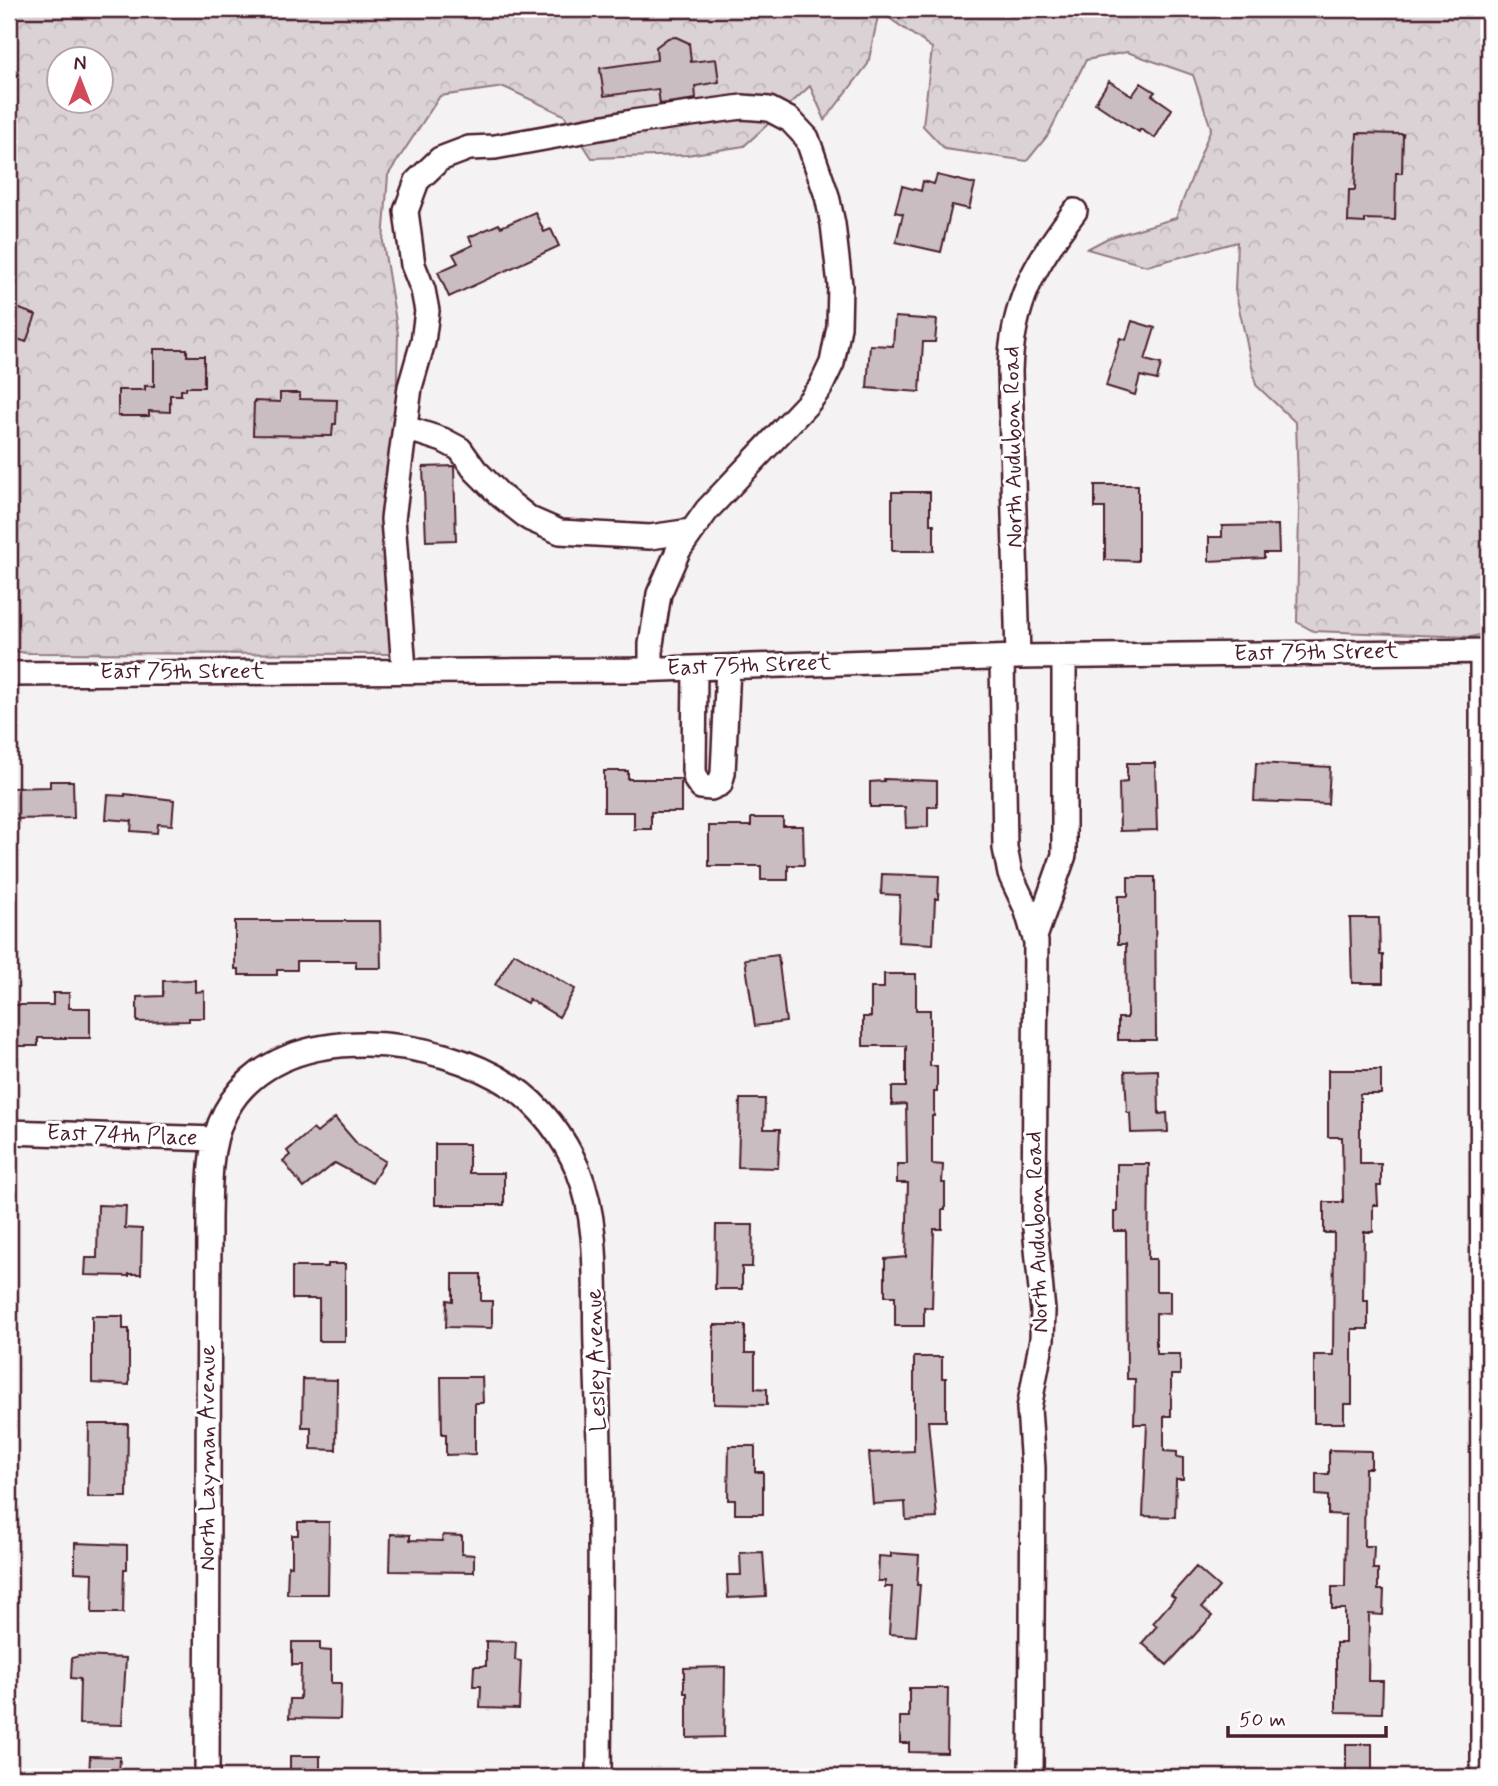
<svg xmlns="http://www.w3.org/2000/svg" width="1498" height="1786" font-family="Mynerve,sans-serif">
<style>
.forest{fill:url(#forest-crowns);stroke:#927880;stroke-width:2;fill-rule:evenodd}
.building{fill:#cabdc1;stroke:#4a1f2b;stroke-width:2}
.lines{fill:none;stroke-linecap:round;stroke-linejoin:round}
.minor-casing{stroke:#4a1f2b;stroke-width:28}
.minor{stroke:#fff;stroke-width:23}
.labels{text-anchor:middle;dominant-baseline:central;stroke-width:6;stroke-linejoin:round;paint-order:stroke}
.street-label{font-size:23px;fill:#4a1f2b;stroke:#fff}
</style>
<defs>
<pattern id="forest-crowns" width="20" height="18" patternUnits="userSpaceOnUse" patternTransform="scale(1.75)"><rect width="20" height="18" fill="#dbd2d5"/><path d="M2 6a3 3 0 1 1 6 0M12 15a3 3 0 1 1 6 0" fill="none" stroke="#bdb4b7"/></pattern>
</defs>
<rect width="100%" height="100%" fill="#f4f2f2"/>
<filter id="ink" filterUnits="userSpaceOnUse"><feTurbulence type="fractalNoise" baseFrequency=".0143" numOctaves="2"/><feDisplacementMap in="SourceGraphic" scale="14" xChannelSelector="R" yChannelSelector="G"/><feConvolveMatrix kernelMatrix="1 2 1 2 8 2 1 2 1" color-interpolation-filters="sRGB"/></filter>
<g filter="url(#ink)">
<path class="forest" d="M 9,9 L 1489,9 L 1489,633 L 1471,637 L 1313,631 L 1297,622 L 1299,509 L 1296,423 L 1256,385 L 1235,290 L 1237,242 L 1147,266 L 1087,249 L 1108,238 L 1176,218 L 1211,128 L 1193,75 L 1127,52 L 1086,60 L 1048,135 L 1027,161 L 945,149 L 923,126 L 932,48 L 879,11 L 868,64 L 825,120 L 810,86 L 744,146 L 687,155 L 592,158 L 564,115 L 504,87 L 440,96 L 388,175 L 383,242 L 398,334 L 390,654 L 26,653 L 9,650 ZM 60,60 L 102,60 L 102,102 L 60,102 Z"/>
<path class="building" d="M 676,37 L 689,43 L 691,62 L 716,59 L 719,82 L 695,86 L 696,99 L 660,104 L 658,89 L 604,96 L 600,68 L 657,60 L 656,47 L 668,38 Z
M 1109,81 L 1132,96 L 1141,83 L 1155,92 L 1152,95 L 1172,109 L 1155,138 L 1140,129 L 1139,132 L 1095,103 Z
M 1357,133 L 1403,134 L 1402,173 L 1396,173 L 1395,220 L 1365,219 L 1365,223 L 1348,222 L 1349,190 L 1355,190 Z
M 937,175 L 975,184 L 969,209 L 952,205 L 941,252 L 896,242 L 903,214 L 895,212 L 902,186 L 921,191 L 923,181 L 934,184 Z
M 535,212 L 544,232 L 551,229 L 559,246 L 449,297 L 438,272 L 458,263 L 453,254 L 473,245 L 469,237 L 499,224 L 501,227 Z
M 9,305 L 36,315 L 26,342 L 9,336 Z
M 895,317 L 937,320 L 935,342 L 923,342 L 920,392 L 867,388 L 870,345 L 893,346 Z
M 1132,321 L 1155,328 L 1145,360 L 1161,364 L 1157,380 L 1140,376 L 1135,395 L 1106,386 L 1120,338 L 1126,340 Z
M 154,349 L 187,349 L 187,356 L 204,356 L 204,387 L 186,387 L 186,390 L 181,390 L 181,395 L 170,395 L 170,412 L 149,411 L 149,416 L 118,416 L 118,390 L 145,390 L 145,386 L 154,386 Z
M 280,393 L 300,393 L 300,399 L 337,400 L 336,424 L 333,424 L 332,436 L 253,435 L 254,401 L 280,402 Z
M 454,466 L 456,540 L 426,541 L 423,467 Z
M 1095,485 L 1138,485 L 1138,561 L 1105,560 L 1105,508 L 1095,508 Z
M 892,492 L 930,492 L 930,524 L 934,524 L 934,551 L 892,551 Z
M 1278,525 L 1279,553 L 1264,553 L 1264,558 L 1209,561 L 1209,537 L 1222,537 L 1222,526 Z
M 1127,763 L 1155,763 L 1157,830 L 1120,831 L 1119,783 L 1127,782 Z
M 1256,763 L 1330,767 L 1328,804 L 1254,801 Z
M 604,771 L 628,771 L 628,779 L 681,779 L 681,812 L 651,812 L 651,829 L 634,829 L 634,812 L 604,812 Z
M 884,779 L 937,781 L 937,807 L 928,807 L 928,827 L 906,828 L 905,807 L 870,807 L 870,782 L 884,781 Z
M 50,781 L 73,781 L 74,818 L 10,819 L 10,788 L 50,787 Z
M 125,794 L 174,800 L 172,825 L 158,824 L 157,833 L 131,831 L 132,821 L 106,819 L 108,795 L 125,796 Z
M 751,818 L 783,818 L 783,826 L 803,826 L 804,865 L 788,865 L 788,880 L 761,880 L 761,866 L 709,866 L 709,826 L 751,826 Z
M 882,874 L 939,876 L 938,899 L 935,899 L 933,944 L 898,942 L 900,895 L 881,894 Z
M 1128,877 L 1155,877 L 1156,1040 L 1118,1040 L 1118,1018 L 1127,1018 L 1126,944 L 1118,944 L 1118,896 L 1128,896 Z
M 1350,918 L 1379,918 L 1380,955 L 1383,955 L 1383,983 L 1352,983 Z
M 235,921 L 380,921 L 381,968 L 356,968 L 356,961 L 297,961 L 297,970 L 277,970 L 277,975 L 239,975 L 239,969 L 235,969 Z
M 514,953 L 575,989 L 559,1017 L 529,999 L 527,1003 L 495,985 Z
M 778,955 L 786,1022 L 755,1026 L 745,959 Z
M 884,974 L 916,974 L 916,1010 L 930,1010 L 930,1066 L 937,1066 L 937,1092 L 934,1092 L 934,1116 L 932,1116 L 932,1164 L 943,1165 L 942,1183 L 945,1183 L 945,1210 L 942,1210 L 942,1229 L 934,1229 L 932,1308 L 924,1307 L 924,1326 L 895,1326 L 895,1296 L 885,1296 L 885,1259 L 906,1257 L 908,1183 L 897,1183 L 897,1164 L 907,1164 L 906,1104 L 892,1105 L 892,1087 L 906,1087 L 906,1046 L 863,1046 L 863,1017 L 871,1017 L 871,988 L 884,988 Z
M 195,980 L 195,992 L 204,991 L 204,1018 L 189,1018 L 189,1021 L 137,1022 L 137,997 L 163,996 L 163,981 Z
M 53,993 L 69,993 L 69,1008 L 90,1008 L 90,1038 L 38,1038 L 38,1046 L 14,1046 L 13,1005 L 53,1005 Z
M 1158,1070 L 1159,1114 L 1167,1113 L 1168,1132 L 1131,1133 L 1130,1113 L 1127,1113 L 1125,1071 Z
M 1328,1070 L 1381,1070 L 1381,1094 L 1360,1094 L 1360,1164 L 1381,1164 L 1381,1186 L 1377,1186 L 1378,1205 L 1373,1205 L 1373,1232 L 1364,1232 L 1363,1301 L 1368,1301 L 1368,1329 L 1352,1329 L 1352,1404 L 1344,1404 L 1344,1423 L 1314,1423 L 1314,1355 L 1333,1355 L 1334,1233 L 1324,1233 L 1324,1202 L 1343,1202 L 1342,1137 L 1328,1137 Z
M 740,1099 L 765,1099 L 764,1129 L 780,1129 L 778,1168 L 738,1167 Z
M 335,1118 L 358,1145 L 385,1161 L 372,1183 L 335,1163 L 304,1188 L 283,1161 L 290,1155 L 287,1151 L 313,1129 L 317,1133 Z
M 435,1144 L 469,1144 L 469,1173 L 504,1173 L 504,1205 L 435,1205 Z
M 1117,1164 L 1149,1164 L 1148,1259 L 1156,1259 L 1156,1291 L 1170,1291 L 1170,1314 L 1156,1313 L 1156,1354 L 1180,1354 L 1180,1375 L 1171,1375 L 1171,1416 L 1164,1416 L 1164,1451 L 1177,1452 L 1177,1457 L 1183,1458 L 1183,1479 L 1176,1479 L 1175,1517 L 1143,1516 L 1147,1424 L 1134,1424 L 1135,1379 L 1127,1379 L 1126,1231 L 1114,1231 L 1114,1212 L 1117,1212 Z
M 98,1205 L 126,1206 L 125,1228 L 142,1229 L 141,1274 L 129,1274 L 129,1276 L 85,1275 L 86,1258 L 97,1258 Z
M 716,1225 L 753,1225 L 752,1267 L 742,1267 L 742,1289 L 715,1289 Z
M 328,1264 L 345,1264 L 345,1341 L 319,1341 L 319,1299 L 292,1299 L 292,1267 L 328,1267 Z
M 453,1274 L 481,1274 L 481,1301 L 492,1301 L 492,1328 L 446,1327 L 447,1300 L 453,1301 Z
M 92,1316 L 123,1316 L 123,1329 L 129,1329 L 129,1385 L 92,1383 Z
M 714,1325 L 745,1325 L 745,1353 L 755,1353 L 755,1388 L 767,1389 L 767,1405 L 714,1404 Z
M 914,1357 L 942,1357 L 942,1378 L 946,1378 L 946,1421 L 928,1421 L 937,1518 L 906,1520 L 905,1502 L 873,1504 L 869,1453 L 914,1451 Z
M 441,1377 L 482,1377 L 483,1403 L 475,1403 L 475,1454 L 446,1455 L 446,1434 L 442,1434 Z
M 303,1379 L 337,1380 L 336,1450 L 311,1449 L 311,1427 L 302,1427 Z
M 89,1424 L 128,1424 L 127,1497 L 88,1497 Z
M 729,1446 L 755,1446 L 755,1472 L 763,1472 L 763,1514 L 735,1514 L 735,1500 L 728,1500 Z
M 1329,1450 L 1371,1451 L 1371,1468 L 1365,1468 L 1364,1546 L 1374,1546 L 1373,1569 L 1378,1569 L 1378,1590 L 1384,1590 L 1383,1615 L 1369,1614 L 1368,1681 L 1383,1681 L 1382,1713 L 1336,1712 L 1336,1643 L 1345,1643 L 1345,1609 L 1332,1609 L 1332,1587 L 1345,1587 L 1346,1515 L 1328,1514 L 1328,1496 L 1316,1495 L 1316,1474 L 1329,1474 Z
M 298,1522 L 329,1522 L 328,1594 L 287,1594 L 288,1565 L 292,1566 L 292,1535 L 298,1535 Z
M 391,1534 L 410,1535 L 410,1540 L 442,1541 L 443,1535 L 462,1536 L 462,1554 L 474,1555 L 474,1572 L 390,1571 Z
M 75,1543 L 127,1545 L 127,1569 L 124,1569 L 123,1613 L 92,1613 L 93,1573 L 75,1572 Z
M 763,1552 L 766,1596 L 728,1598 L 727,1575 L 741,1575 L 740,1553 Z
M 891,1553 L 919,1555 L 917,1585 L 920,1585 L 916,1636 L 889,1634 L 892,1587 L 885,1587 L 885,1581 L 878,1581 L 879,1556 L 891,1557 Z
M 1196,1567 L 1219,1587 L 1202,1607 L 1212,1616 L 1167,1665 L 1142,1643 L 1157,1626 L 1153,1623 L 1175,1598 L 1171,1595 Z
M 486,1641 L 516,1642 L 515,1660 L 521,1661 L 519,1709 L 480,1708 L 481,1686 L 473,1686 L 474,1666 L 486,1666 Z
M 292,1642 L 320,1642 L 320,1650 L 331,1651 L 331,1683 L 341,1683 L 340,1719 L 289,1718 L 290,1699 L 300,1699 L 301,1665 L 292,1665 Z
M 79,1656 L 126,1658 L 122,1725 L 79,1724 L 80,1679 L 71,1678 L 72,1658 Z
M 725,1667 L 724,1737 L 687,1738 L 687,1693 L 684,1693 L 684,1668 Z
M 909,1688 L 948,1688 L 947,1753 L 909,1752 L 909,1743 L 900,1743 L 900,1717 L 909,1717 Z
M 1346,1744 L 1372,1744 L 1372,1777 L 1346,1777 Z
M 90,1756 L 120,1757 L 119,1777 L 89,1777 Z
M 290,1756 L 320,1756 L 320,1777 L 290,1777 Z"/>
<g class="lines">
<defs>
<path id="minor" d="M 406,428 L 443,440 L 460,449 L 475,470 L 501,496 L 530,519 L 560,532 L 650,537 L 691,531
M 1482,651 L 1483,1777
M 1018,657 L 1010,371 C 1012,303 1035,263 1075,211
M 1002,658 L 1005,848 L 1010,874 L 1026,908 L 1036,942 L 1034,1218 L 1043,1311 L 1042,1339 L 1029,1408 L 1033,1468 L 1031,1777
M 695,668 L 694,770 L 696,780 L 701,787 L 711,788 L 720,784 L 723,773 L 728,667
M 404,670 L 393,519 L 410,387 L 423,342 L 427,311 L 423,290 L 413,265 L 406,211 L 417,181 L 440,159 L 469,148 L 495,147 L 632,122 L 742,107 L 769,109 L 790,120 L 807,138 L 827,196 L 833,224 L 840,285 L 839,327 L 832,363 L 820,388 L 808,403 L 707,510 L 678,551 L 659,594 L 651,644 L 651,669
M 9,674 L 634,670 L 1018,657 L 1489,651
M 1035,937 L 1064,855 L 1064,657
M 9,1132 L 215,1139
M 207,1777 L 209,1218 C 210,1177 208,1136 232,1101 C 289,1018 437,1037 511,1086 C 540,1105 564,1137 578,1170 C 600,1224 594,1288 596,1346 C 602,1490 600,1633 599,1777"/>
</defs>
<use href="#minor" class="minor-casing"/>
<use href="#minor" class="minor"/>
</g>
</g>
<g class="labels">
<g class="street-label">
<text transform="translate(1014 447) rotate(-91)">North Audubon Road</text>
<text transform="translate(1316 653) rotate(-1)">East 75th Street</text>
<text transform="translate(749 666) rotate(-2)">East 75th Street</text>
<text x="182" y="672">East 75th Street</text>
<text transform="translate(122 1136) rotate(2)">East 74th Place</text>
<text transform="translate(1038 1232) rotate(-92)">North Audubon Road</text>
<text transform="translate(597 1360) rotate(-92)">Lesley Avenue</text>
<text transform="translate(208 1458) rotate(-90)">North Layman Avenue</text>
</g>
</g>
<rect width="1498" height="1786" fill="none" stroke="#fff" stroke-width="35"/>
<rect x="18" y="18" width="1463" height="1751" fill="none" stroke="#4a1f2b" stroke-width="2.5" filter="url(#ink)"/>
<g transform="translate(80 80)"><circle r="33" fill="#ffffff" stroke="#b7a5aa" stroke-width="2"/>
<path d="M0-5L12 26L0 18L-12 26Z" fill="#d1495b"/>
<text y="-10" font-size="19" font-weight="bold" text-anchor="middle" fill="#4a1f2b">N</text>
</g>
<path d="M1228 1726v10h158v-10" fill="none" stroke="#4a1f2b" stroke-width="3.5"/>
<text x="1239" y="1726" font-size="21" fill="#4a1f2b" stroke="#ffffff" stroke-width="5" paint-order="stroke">50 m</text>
</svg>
